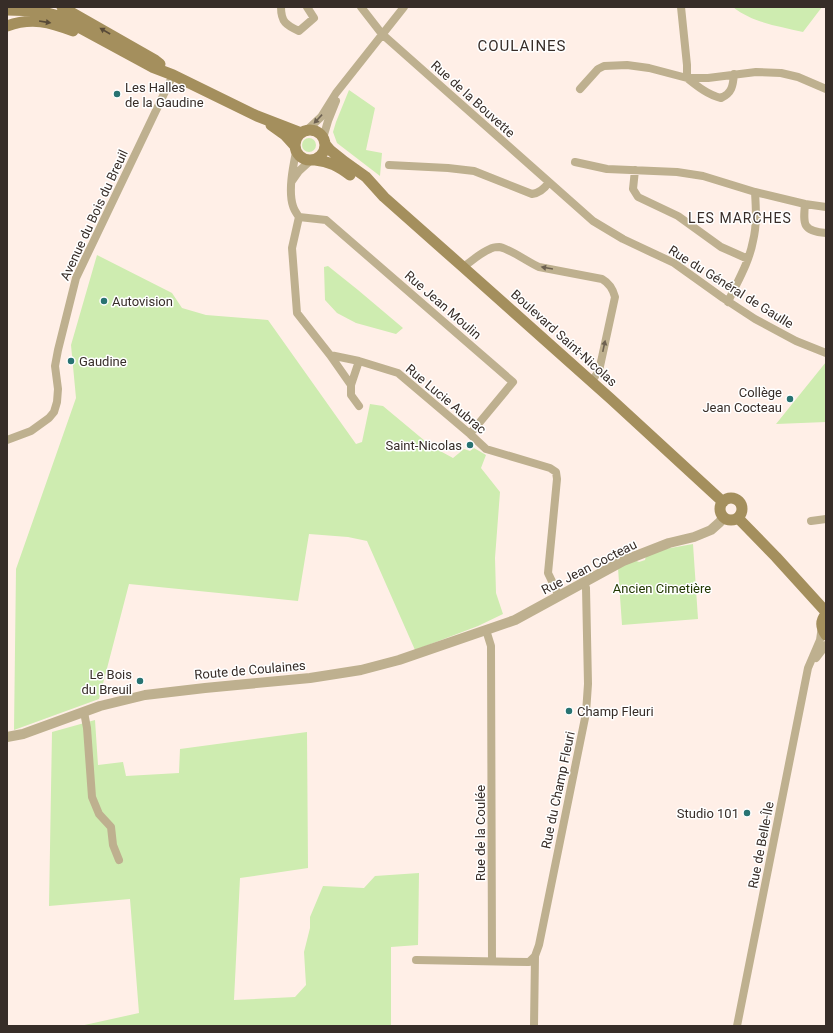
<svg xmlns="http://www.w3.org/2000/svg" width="833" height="1033" font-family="Roboto,sans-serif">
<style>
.green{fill:#ceecb0}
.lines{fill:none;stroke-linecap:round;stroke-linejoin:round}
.minor{stroke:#beb08f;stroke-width:8}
.tertiary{stroke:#beb08f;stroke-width:10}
.secondary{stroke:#a48f5d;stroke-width:11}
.oneway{fill:#584a38}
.oneway2{fill:#6d6151}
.poi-dot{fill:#287372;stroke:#fff;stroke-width:1.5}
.labels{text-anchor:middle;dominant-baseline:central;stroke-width:3;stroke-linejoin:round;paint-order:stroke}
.poi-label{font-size:13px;fill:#372d28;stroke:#fff;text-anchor:start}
.street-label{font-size:13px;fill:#372d28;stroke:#fff}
.park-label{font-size:13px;fill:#223801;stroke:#fff}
.neighbourhood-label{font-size:14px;letter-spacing:1px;fill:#372d28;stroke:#fff}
.quarter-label{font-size:15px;letter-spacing:1px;fill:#372d28;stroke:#fff}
</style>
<rect width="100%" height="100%" fill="#ffefe7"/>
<path class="green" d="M 733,7 L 822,7 L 803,32 C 778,26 753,23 733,7 Z
M 349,90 L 375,108 L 366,150 L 382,153 L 380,176 L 337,143 L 333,132 L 336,122 Z
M302 145a7 7 0 1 1 14 0a7 7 0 1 1-14 0Z
M 97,255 L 172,293 L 182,308 L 206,315 L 268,320 L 356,444 L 362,442 L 370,404 L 383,406 L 431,446 L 453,458 L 464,449 L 470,451 L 474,448 L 486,455 L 481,468 L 500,492 L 495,558 L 496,593 L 503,614 L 478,626 L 415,650 L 367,541 L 348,537 L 309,534 L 298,601 L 129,584 L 99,699 L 14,730 L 16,569 L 76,398 L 71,345 Z
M 328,266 L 358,290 L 403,328 L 396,334 L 356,323 L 337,313 L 325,300 L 324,267 Z
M 826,362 L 826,422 L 776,424 Z
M 693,544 L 698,619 L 622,625 L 618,568 L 634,560 L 639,562 L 645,560 L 646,556 L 665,549 Z
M 95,720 L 98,765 L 123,762 L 126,776 L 179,773 L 180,749 L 307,732 L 308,868 L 240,878 L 234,1000 L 295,997 L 306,985 L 304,952 L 310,928 L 310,917 L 323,886 L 364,888 L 375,876 L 419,873 L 418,945 L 391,947 L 391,1026 L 80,1026 L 139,1013 L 130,899 L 49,906 L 52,732 Z"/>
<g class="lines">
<path class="minor" d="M 281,7 C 281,22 286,25 299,31 L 314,18 L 307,7
M 361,7 L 382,34 L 593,221 L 623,239 L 674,263 L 723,298 L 755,319 L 796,341 L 826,353
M 681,7 L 687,65 L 687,78
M 687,78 C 697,86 708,95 721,98 C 732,93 733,86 734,74
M 580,89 L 598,69 L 604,66 L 627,65 L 649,68 L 687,78 L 708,78 L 756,72 L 781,73 L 798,77 L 826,89
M 306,131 L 321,117 L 336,93 L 404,7
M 323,138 L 328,121 L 336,101
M 296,152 C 293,167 288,191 293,206 C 294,210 297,214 299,217 L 292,248 L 297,313 L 330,355 L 359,361 L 398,373 L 470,434 L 486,449 L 550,468 L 556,472 L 557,479 L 548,573 L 559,596
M 575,162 L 607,169 L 677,172 L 703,176 L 755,192 L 805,204 L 826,207
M 389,165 L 448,168 L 474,171 L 532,194 C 539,193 545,188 549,182
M 635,170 L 633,189 L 638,197 L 678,216 L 721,247 L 748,259
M 292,181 L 299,171 L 310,161
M 805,204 C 803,225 803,231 826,233
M 299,217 L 326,220 L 513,382 L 470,434
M 463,267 C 472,261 480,253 490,249 C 493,247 496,247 499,247 C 509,248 529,263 539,267 L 602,279 C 609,283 613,289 615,297 L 599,371 L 591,382
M 728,302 C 737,282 749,263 753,241 C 757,225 756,208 755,192
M 330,355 L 351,385 L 359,361
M 351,385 L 351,395 L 359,406
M 7,440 L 31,431 L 49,418 L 54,412 L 57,402 L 58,389 L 55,366 L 58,350 L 76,278 L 173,75
M 811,521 L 826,519
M 486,630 L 491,646 L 492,961
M 816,658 L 826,645
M 84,712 L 87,728 L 92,797 L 99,814 L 111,827 L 113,845 L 119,860
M 416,960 L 529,962 L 535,956 L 539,945 L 586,713 L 588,684 L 586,588 L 584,582
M 534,1026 L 535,956
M 737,1026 L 808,668 L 820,640 L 822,626"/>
<path class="tertiary" d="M 7,737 L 23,734 L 100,706 L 145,695 L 205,688 L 310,678 L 361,670 L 399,660 L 515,620 L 623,561 L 669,543 L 694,537 L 711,530 L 720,522 L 723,517"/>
<path class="secondary" d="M 62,7 L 155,60 L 160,64
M 7,10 L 40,11 L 55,15 L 69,22 L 152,67 L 173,75 L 257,116 L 301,133
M 7,26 C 32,17 50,22 73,31
M 271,125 L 285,135 L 295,146
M295 145a15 15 0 1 1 30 0a15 15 0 1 1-30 0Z
M 325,144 L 330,150 L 345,162 L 366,177 L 384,197 L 463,267 L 611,399 L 723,502
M 315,160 C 329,161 339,167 350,175
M720 509a11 11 0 1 1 22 0a11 11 0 1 1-22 0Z
M 738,518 L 776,557 L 826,612
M 826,614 C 820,621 821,628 826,635"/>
</g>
<defs><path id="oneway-solid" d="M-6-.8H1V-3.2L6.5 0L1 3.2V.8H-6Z"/></defs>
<g class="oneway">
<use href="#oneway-solid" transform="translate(45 22) rotate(9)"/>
<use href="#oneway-solid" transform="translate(105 31) rotate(-150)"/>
</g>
<g class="oneway2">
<use href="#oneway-solid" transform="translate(318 119) rotate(133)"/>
<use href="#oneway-solid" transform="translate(547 268) rotate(-170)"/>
<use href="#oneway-solid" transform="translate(604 346) rotate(-78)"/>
</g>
<g class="poi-dot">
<circle cx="117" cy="94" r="4"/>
<circle cx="104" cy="301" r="4"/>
<circle cx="71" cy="361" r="4"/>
<circle cx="790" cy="399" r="4"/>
<circle cx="470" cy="445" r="4"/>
<circle cx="140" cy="681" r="4"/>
<circle cx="569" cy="711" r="4"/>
<circle cx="747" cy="813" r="4"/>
</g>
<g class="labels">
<g class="poi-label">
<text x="125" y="87">Les Halles<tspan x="125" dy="15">de la Gaudine</tspan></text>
<text x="112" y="301">Autovision</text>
<text x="79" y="361">Gaudine</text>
<text x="782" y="392" text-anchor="end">Collège<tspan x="782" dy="15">Jean Cocteau</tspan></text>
<text x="462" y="445" text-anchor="end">Saint-Nicolas</text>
<text x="132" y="674" text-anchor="end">Le Bois<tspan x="132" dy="15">du Breuil</tspan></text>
<text x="577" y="711">Champ Fleuri</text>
<text x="739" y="813" text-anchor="end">Studio 101</text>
</g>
<g class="street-label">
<text transform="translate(473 99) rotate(42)">Rue de la Bouvette</text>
<text transform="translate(94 215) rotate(-65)">Avenue du Bois du Breuil</text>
<text transform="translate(731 287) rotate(32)">Rue du Général de Gaulle</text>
<text transform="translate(443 305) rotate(41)">Rue Jean Moulin</text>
<text transform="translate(564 338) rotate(42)">Boulevard Saint-Nicolas</text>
<text transform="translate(446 399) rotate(40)">Rue Lucie Aubrac</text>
<text transform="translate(589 567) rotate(-27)">Rue Jean Cocteau</text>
<text transform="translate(250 670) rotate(-5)">Route de Coulaines</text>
<text transform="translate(558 790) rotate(-78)">Rue du Champ Fleuri</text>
<text transform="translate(480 833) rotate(-90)">Rue de la Coulée</text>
<text transform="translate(761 845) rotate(-79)">Rue de Belle-Île</text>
</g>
<g class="park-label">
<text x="662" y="588">Ancien Cimetière</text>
</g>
<g class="neighbourhood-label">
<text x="740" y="218">LES MARCHES</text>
</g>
<g class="quarter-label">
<text x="522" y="46">COULAINES</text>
</g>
</g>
<rect width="833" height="1033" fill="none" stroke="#372d28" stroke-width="16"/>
</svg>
